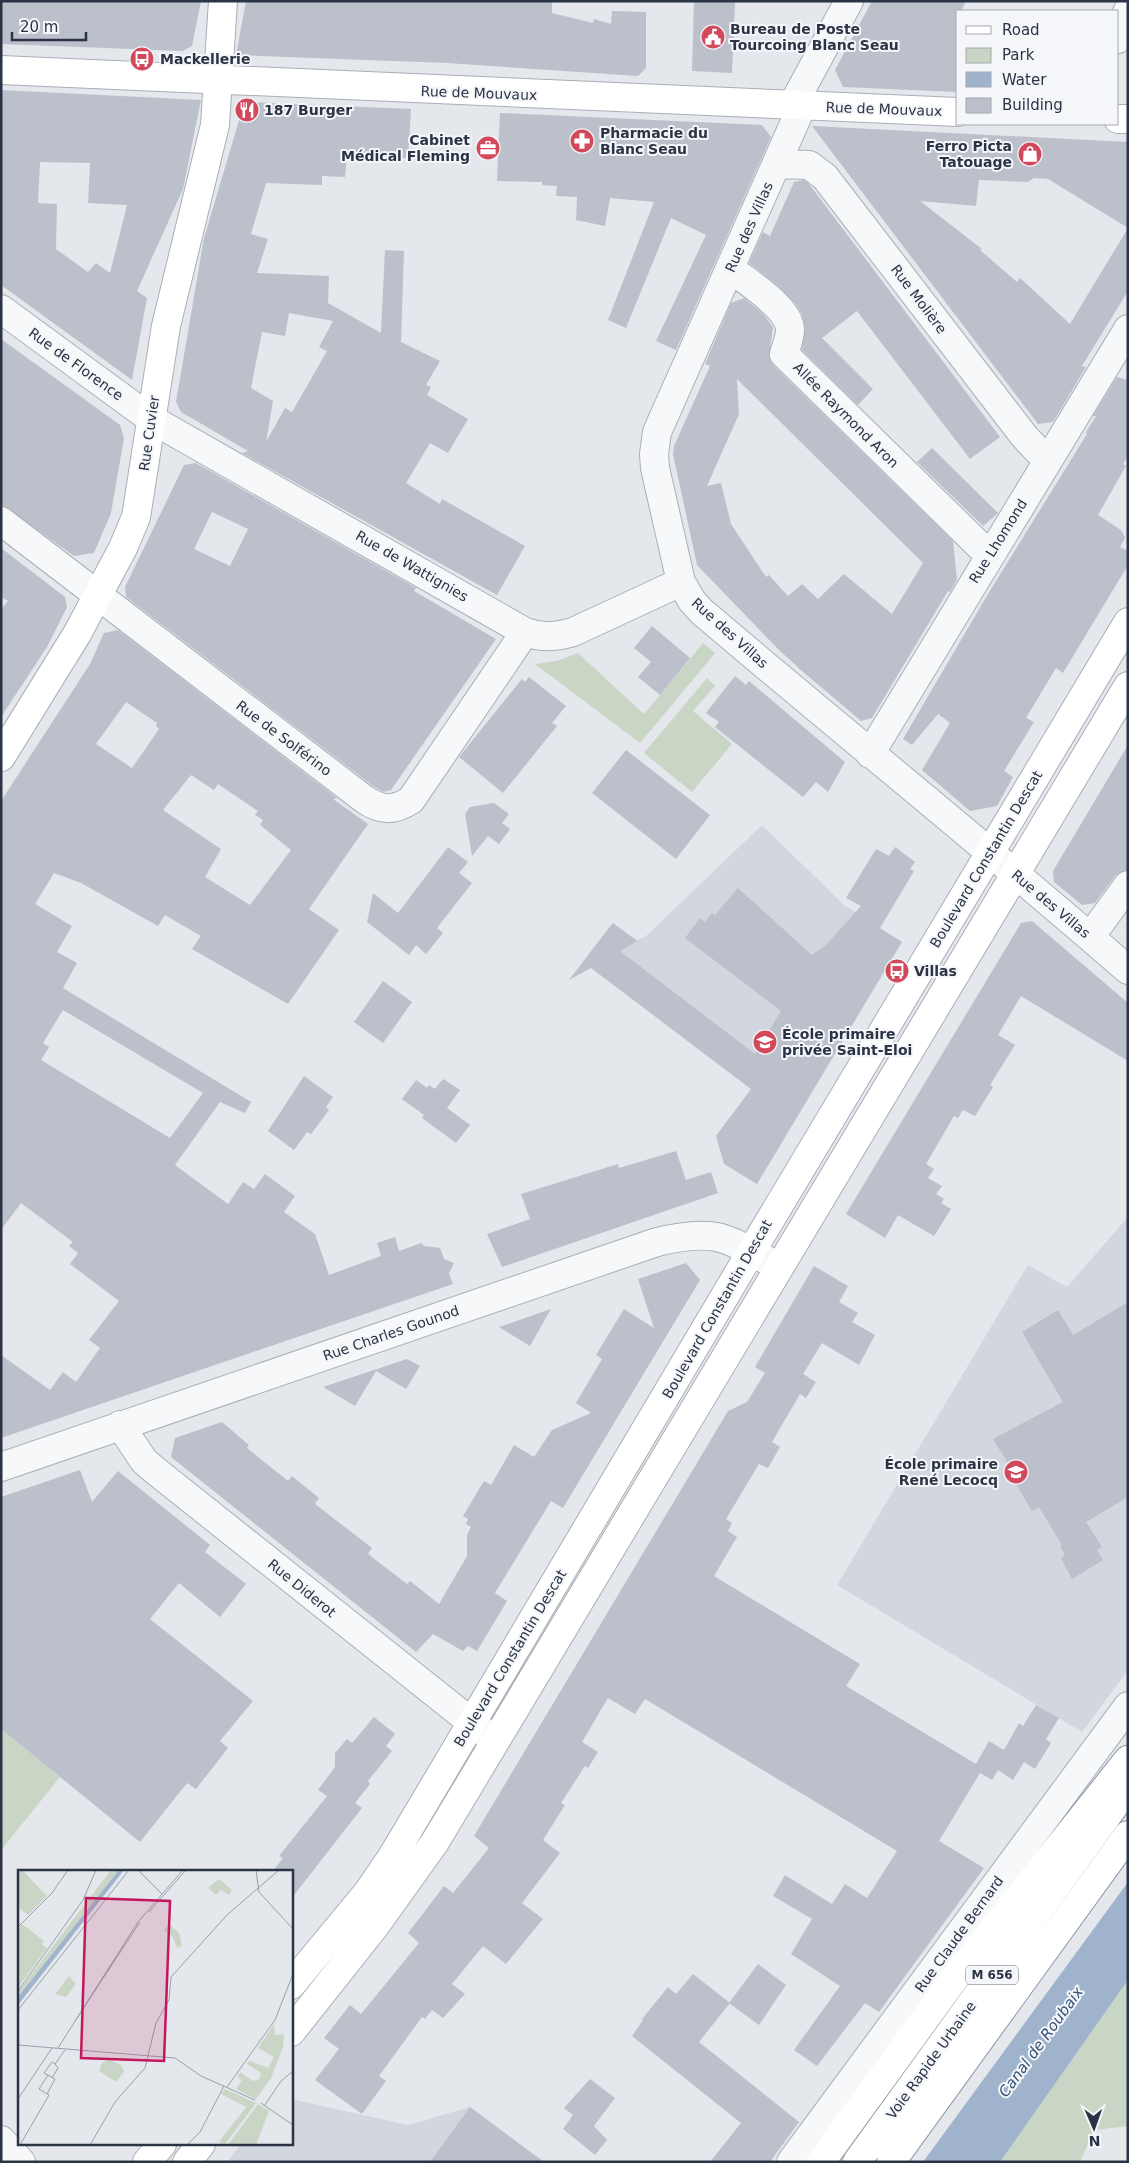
<svg xmlns="http://www.w3.org/2000/svg" width="1129" height="2163" font-family="'DejaVu Sans',sans-serif">
<style>
.built{fill:#d2d6de}
.green{fill:#c9d6c5}
.water{fill:#9fb4cc}
.building{fill:#bbc0ca;fill-rule:evenodd}
.lines{fill:none;stroke-linecap:round;stroke-linejoin:round}
.street-casing{stroke:#a9aeb7;stroke-width:30}
.secondary-casing{stroke:#a9aeb7;stroke-width:30}
.highway-casing{stroke:#8b94a3;stroke-width:30}
.street{stroke:#f7f8fa;stroke-width:28}
.secondary{stroke:#fff;stroke-width:28}
.highway{stroke:#fff;stroke-width:28}
.labels{text-anchor:middle;dominant-baseline:central;stroke-width:4;stroke-linejoin:round;paint-order:stroke}
.shield{fill:#f4f6f9;stroke:#676e7b;stroke-width:1}
.shield-label{font-size:12px;font-weight:bold;fill:#2b3445}
.poi-label{font-size:14px;font-weight:bold;fill:#2b3445;stroke:#f4f6f9;text-anchor:start}
.street-label{font-size:14px;fill:#2b3445;stroke:#f4f6f9}
.water-label{font-size:15px;font-style:italic;fill:#34527a;stroke:#f4f6f9}
.inset-road{fill:none;stroke:#9a9fa9;stroke-width:1}
.view{fill:#c2185b;fill-opacity:0.15;stroke:#c2185b;stroke-width:2.5}
.inset-edge{fill:none;stroke:#2b3445;stroke-width:2.5}
</style>
<rect width="100%" height="100%" fill="#e4e7ec"/>
<path class="built" d="M 762,825 L 845,906 L 857,913 L 794,1122 L 583,961 L 610,926 L 638,940 L 645,937 Z
M 1128,1217 L 1128,1670 L 1082,1732 L 837,1585 L 1028,1265 L 1067,1287 Z
M 291,2099 L 408,2125 L 470,2107 L 544,2162 L 227,2162 L 241,2144 L 291,2144 Z"/>
<path class="green" d="M 703,643 L 715,653 L 640,743 L 535,664 L 557,661 L 578,653 L 644,714 Z
M 707,678 L 715,686 L 693,711 L 732,744 L 692,792 L 644,753 Z
M 1,1729 L 60,1777 L 2,1849 L 1,1849 Z
M 1128,1980 L 1128,2126 L 1094,2130 L 1080,2162 L 1000,2162 Z"/>
<path class="water" d="M 1128,1882 L 1128,1980 L 1000,2162 L 923,2162 Z"/>
<path class="building" d="M 1,1 L 201,1 L 192,46 L 183,51 L 1,44 Z
M 246,1 L 552,1 L 552,13 L 593,23 L 594,19 L 611,24 L 612,11 L 646,12 L 646,68 L 638,76 L 447,63 L 236,55 Z
M 694,1 L 735,2 L 732,73 L 692,71 Z
M 872,1 L 966,1 L 961,11 L 958,11 L 958,92 L 843,87 L 835,70 Z
M 1,90 L 201,100 L 183,189 L 137,291 L 147,298 L 132,380 L 1,285 ZM 40,162 L 90,163 L 88,203 L 127,205 L 110,273 L 96,263 L 88,272 L 56,249 L 57,204 L 38,203 Z
M 249,102 L 411,109 L 408,158 L 347,156 L 345,177 L 322,176 L 322,185 L 266,183 L 251,234 L 268,239 L 257,273 L 329,276 L 328,303 L 381,333 L 385,250 L 404,251 L 401,342 L 440,361 L 426,385 L 431,387 L 427,395 L 468,419 L 448,453 L 430,443 L 406,483 L 440,504 L 442,499 L 525,546 L 497,595 L 242,453 L 248,451 L 181,412 L 176,402 L 204,238 L 243,107 ZM 289,313 L 333,321 L 319,347 L 327,351 L 292,412 L 285,408 L 266,442 L 273,401 L 251,388 L 262,332 L 285,336 Z
M 500,113 L 762,125 L 771,137 L 676,350 L 656,341 L 706,235 L 671,218 L 626,328 L 608,320 L 654,202 L 610,198 L 605,226 L 576,220 L 577,197 L 556,196 L 557,186 L 542,185 L 542,182 L 497,181 Z
M 812,126 L 1128,142 L 1128,291 L 1082,366 L 1086,367 L 1053,422 L 1038,424 ZM 1034,178 L 1048,179 L 1128,228 L 1070,324 L 1020,278 L 1017,282 L 980,250 L 982,249 L 920,201 L 976,206 L 979,180 L 1028,182 Z
M 804,180 L 809,184 L 1000,437 L 970,459 L 857,311 L 822,338 L 873,389 L 858,405 L 802,350 L 805,327 L 802,314 L 795,303 L 777,285 L 749,263 L 763,232 L 770,236 L 794,182 Z
M 744,298 L 764,315 L 773,327 L 769,357 L 773,365 L 953,541 L 957,580 L 950,592 L 948,591 L 872,718 L 861,721 L 802,671 L 778,649 L 697,565 L 673,454 L 674,446 L 710,366 L 705,364 L 731,303 ZM 737,379 L 923,563 L 892,614 L 844,574 L 818,599 L 802,584 L 788,596 L 769,575 L 766,577 L 731,524 L 721,483 L 707,486 L 739,414 Z
M 1,339 L 120,425 L 124,438 L 111,513 L 94,553 L 74,556 L 1,504 Z
M 1117,377 L 1128,380 L 1128,456 L 1123,464 L 1126,466 L 1098,515 L 1121,530 L 1125,538 L 1120,547 L 1128,551 L 1128,565 L 1063,673 L 1056,668 L 1026,718 L 1034,722 L 1004,771 L 1013,777 L 997,806 L 970,811 L 922,770 L 950,723 L 938,714 L 912,745 L 903,739 L 988,594 L 1087,434 L 1086,432 L 1096,416 L 1093,416 Z
M 932,448 L 998,513 L 983,526 L 917,462 Z
M 196,463 L 416,588 L 414,591 L 496,639 L 391,790 L 383,792 L 373,786 L 126,597 L 125,587 L 184,465 ZM 212,512 L 248,529 L 230,566 L 194,549 Z
M 1,548 L 65,597 L 67,607 L 47,647 L 1,717 L 1,610 L 8,601 L 1,597 Z
M 652,626 L 690,658 L 660,695 L 638,677 L 651,662 L 634,648 Z
M 118,630 L 337,798 L 333,799 L 368,824 L 309,909 L 339,930 L 288,1004 L 192,949 L 201,936 L 165,915 L 158,926 L 81,883 L 54,873 L 35,904 L 72,926 L 57,952 L 77,963 L 63,988 L 251,1102 L 245,1113 L 220,1102 L 175,1165 L 228,1204 L 243,1182 L 254,1189 L 265,1174 L 295,1196 L 284,1212 L 315,1234 L 329,1275 L 381,1256 L 377,1243 L 395,1237 L 399,1251 L 421,1243 L 424,1246 L 440,1248 L 444,1259 L 454,1263 L 449,1273 L 453,1284 L 1,1438 L 1,1355 L 50,1390 L 63,1372 L 76,1382 L 100,1348 L 89,1340 L 119,1301 L 70,1264 L 78,1253 L 69,1246 L 73,1242 L 21,1203 L 1,1230 L 1,801 L 90,664 L 104,633 ZM 126,702 L 157,723 L 156,726 L 159,729 L 132,768 L 96,744 ZM 191,775 L 214,790 L 218,784 L 258,811 L 255,815 L 263,820 L 260,825 L 291,850 L 250,905 L 205,877 L 221,849 L 163,810 ZM 63,1010 L 203,1093 L 170,1138 L 41,1060 L 49,1047 L 43,1043 Z
M 735,676 L 746,685 L 749,681 L 845,762 L 828,792 L 816,782 L 803,797 L 715,727 L 719,722 L 706,713 Z
M 529,677 L 566,706 L 552,723 L 557,726 L 503,793 L 459,757 L 522,679 L 525,682 Z
M 1128,745 L 1128,870 L 1116,875 L 1095,903 L 1082,905 L 1054,882 L 1053,871 Z
M 626,750 L 710,815 L 676,859 L 592,793 Z
M 494,803 L 509,814 L 502,823 L 510,829 L 499,844 L 488,836 L 472,856 L 465,814 L 470,807 Z
M 448,847 L 468,862 L 459,873 L 472,883 L 437,928 L 443,933 L 426,954 L 416,945 L 409,955 L 367,922 L 373,893 L 398,913 Z
M 895,847 L 915,862 L 910,869 L 914,871 L 880,928 L 902,942 L 757,1184 L 724,1164 L 716,1136 L 751,1089 L 591,968 L 569,980 L 613,923 L 637,941 L 620,951 L 755,1054 L 781,1011 L 685,938 L 700,918 L 705,922 L 712,913 L 715,915 L 738,888 L 812,955 L 827,944 L 861,906 L 846,898 L 876,849 L 889,856 Z
M 1032,921 L 1128,1003 L 1128,1061 L 1021,996 L 998,1035 L 1015,1045 L 990,1085 L 993,1087 L 975,1116 L 963,1110 L 958,1118 L 954,1116 L 926,1164 L 934,1169 L 928,1178 L 942,1186 L 936,1194 L 944,1199 L 941,1203 L 951,1209 L 934,1236 L 898,1215 L 885,1238 L 846,1214 L 1021,923 Z
M 383,981 L 412,1002 L 383,1043 L 354,1022 Z
M 304,1076 L 333,1097 L 326,1107 L 329,1110 L 311,1134 L 307,1132 L 294,1150 L 268,1131 Z
M 443,1079 L 460,1090 L 447,1108 L 470,1125 L 456,1143 L 422,1118 L 424,1115 L 402,1099 L 416,1080 L 427,1088 L 429,1085 L 435,1089 Z
M 676,1151 L 686,1180 L 711,1172 L 718,1193 L 502,1267 L 487,1234 L 530,1219 L 521,1194 L 618,1164 L 619,1168 Z
M 686,1263 L 700,1280 L 563,1508 L 551,1501 L 495,1593 L 507,1601 L 477,1651 L 468,1646 L 463,1651 L 433,1634 L 416,1652 L 171,1457 L 175,1438 L 222,1422 L 249,1445 L 247,1448 L 288,1481 L 292,1476 L 319,1498 L 315,1504 L 372,1548 L 368,1554 L 407,1584 L 410,1581 L 439,1604 L 467,1556 L 467,1535 L 471,1527 L 466,1524 L 468,1519 L 463,1516 L 484,1481 L 491,1485 L 514,1445 L 534,1457 L 552,1430 L 591,1413 L 576,1403 L 602,1359 L 596,1355 L 624,1309 L 654,1328 L 638,1279 Z
M 814,1266 L 848,1286 L 839,1302 L 858,1313 L 852,1322 L 875,1335 L 859,1365 L 822,1343 L 803,1374 L 816,1382 L 806,1398 L 800,1394 L 772,1442 L 780,1447 L 768,1468 L 759,1464 L 726,1519 L 732,1523 L 728,1531 L 737,1537 L 714,1576 L 860,1664 L 846,1686 L 976,1764 L 989,1741 L 1004,1750 L 1019,1723 L 1023,1726 L 1036,1705 L 1059,1718 L 1046,1739 L 1051,1743 L 1035,1769 L 1024,1762 L 1013,1780 L 998,1770 L 992,1780 L 980,1773 L 939,1841 L 984,1868 L 879,2012 L 865,2003 L 817,2066 L 794,2050 L 840,1986 L 791,1954 L 812,1919 L 773,1896 L 785,1875 L 832,1904 L 845,1884 L 867,1898 L 897,1851 L 645,1699 L 635,1714 L 608,1698 L 582,1742 L 598,1752 L 588,1768 L 585,1766 L 561,1803 L 565,1805 L 543,1840 L 560,1853 L 522,1903 L 543,1919 L 506,1964 L 483,1946 L 452,1984 L 465,1994 L 443,2018 L 432,2010 L 425,2019 L 422,2017 L 379,2076 L 386,2081 L 362,2114 L 315,2080 L 339,2049 L 324,2038 L 350,2005 L 361,2014 L 419,1943 L 408,1933 L 444,1886 L 453,1893 L 489,1848 L 474,1836 L 728,1411 L 747,1402 L 765,1373 L 755,1367 Z
M 1128,1302 L 1128,1497 L 1086,1522 L 1102,1547 L 1097,1550 L 1103,1560 L 1072,1579 L 1061,1558 L 1065,1555 L 1060,1546 L 1062,1545 L 1039,1507 L 1032,1511 L 1006,1467 L 1009,1465 L 993,1439 L 1063,1402 L 1022,1332 L 1058,1310 L 1073,1335 Z
M 551,1309 L 530,1346 L 499,1327 Z
M 407,1359 L 420,1366 L 406,1389 L 376,1371 L 355,1406 L 323,1387 Z
M 80,1470 L 92,1502 L 118,1471 L 210,1545 L 205,1552 L 246,1584 L 220,1617 L 179,1583 L 150,1619 L 253,1701 L 220,1741 L 228,1748 L 196,1789 L 187,1783 L 140,1842 L 1,1729 L 1,1497 Z
M 374,1717 L 395,1734 L 386,1746 L 392,1751 L 368,1781 L 370,1784 L 355,1803 L 362,1808 L 291,1899 L 291,1872 L 272,1872 L 283,1858 L 279,1856 L 327,1796 L 318,1790 L 335,1767 L 335,1753 L 347,1739 L 352,1743 Z
M 758,1964 L 786,1985 L 759,2025 L 729,2003 Z
M 693,1974 L 730,2003 L 699,2042 L 799,2122 L 770,2162 L 710,2162 L 741,2123 L 632,2036 L 643,2020 L 642,2019 L 668,1987 L 676,1994 Z
M 590,2079 L 615,2098 L 594,2126 L 607,2140 L 595,2155 L 563,2129 L 573,2115 L 564,2108 Z
M 470,2107 L 544,2162 L 430,2162 Z"/>
<g class="lines">
<defs>
<path id="street" d="M 1118,39 L 1128,10
M 792,106 L 849,1
M 802,106 L 657,432 L 654,454 L 655,468 L 681,582 L 692,601 L 701,611 C 842,731 988,848 1128,970
M 777,164 L 809,165 L 825,177 L 1024,436 L 1038,451 L 1049,458
M 731,269 C 747,282 790,308 790,330 C 790,338 786,347 784,354 L 989,555
M 1,309 L 151,419 L 525,632 C 542,638 556,637 573,632 L 681,582
M 1,521 L 364,799 C 381,811 394,811 411,800 L 525,632
M 870,754 L 1128,329
M 1090,937 L 1128,885
M 120,1425 L 144,1461 L 157,1472 L 495,1741
M 1,1467 L 657,1242 C 719,1227 727,1239 779,1267
M 1,2140 L 21,2162
M 791,2162 L 1128,1706"/>
<path id="secondary" d="M 1,70 L 958,112
M 1118,119 L 1128,119
M 1,757 L 77,634 L 123,548 L 136,517 L 166,326 L 215,125 L 223,1
M 291,1985 L 368,1892 L 392,1857 L 751,1252 L 1128,622
M 291,2032 L 375,1926 L 435,1842 L 1128,686
M 147,2162 L 162,2144
M 187,2162 L 201,2144"/>
<path id="highway" d="M 821,2162 L 957,1975 L 1128,1760
M 857,2162 L 1122,1795
M 891,2162 L 1128,1835"/>
</defs>
<use href="#street" class="street-casing"/>
<use href="#secondary" class="secondary-casing"/>
<use href="#highway" class="highway-casing"/>
<use href="#street" class="street"/>
<use href="#secondary" class="secondary"/>
<use href="#highway" class="highway"/>
</g>
<defs>
<symbol id="civic-disc" viewBox="-11 -11 22 22"><circle r="9.5" fill="#d1495b" stroke="#f4f6f9"/><path d="M-.6-6.5H3V-4.5H.6V-3L4-1V1h2V6H-6V1h2V-1L-.6-3ZM-1.2 2.5V6h2.4V2.5Z" fill="#fff"/></symbol>
<symbol id="bus-disc" viewBox="-11 -11 22 22"><circle r="9.5" fill="#d1495b" stroke="#f4f6f9"/><path d="M-5-6H5V4H4V6H2V4H-2V6H-4V4H-5ZM-3.5-4V0h7V-4ZM-3.5 1.2v1.5H-2V1.2ZM2 1.2v1.5H3.5V1.2Z" fill="#fff"/></symbol>
<symbol id="restaurant-disc" viewBox="-11 -11 22 22"><circle r="9.5" fill="#d1495b" stroke="#f4f6f9"/><path d="M-5-6h1v4h1v-4h1v4h1v-4h1v5L-1.5 .5V6h-2V.5L-5-1ZM5-6V6H3V1.5H1.5Q1.5-4 5-6Z" fill="#fff"/></symbol>
<symbol id="pharmacy-disc" viewBox="-11 -11 22 22"><circle r="9.5" fill="#d1495b" stroke="#f4f6f9"/><path d="M-2-6h4v4h4v4h-4v4h-4v-4h-4v-4h4Z" fill="#fff"/></symbol>
<symbol id="office-disc" viewBox="-11 -11 22 22"><circle r="9.5" fill="#d1495b" stroke="#f4f6f9"/><path d="M-6-3h4V-5.5h4V-3h4V5H-6ZM-1-4.5V-3h2v-1.5ZM-6 0V1H6V0Z" fill="#fff"/></symbol>
<symbol id="shop-disc" viewBox="-11 -11 22 22"><circle r="9.5" fill="#d1495b" stroke="#f4f6f9"/><path d="M-5-2.5h2.3a2.7 3.5 0 0 1 5.4 0H5L5.5 6h-11ZM-1.5-2.5h3a1.5 2.3 0 0 0-3 0Z" fill="#fff"/></symbol>
<symbol id="school-disc" viewBox="-11 -11 22 22"><circle r="9.5" fill="#d1495b" stroke="#f4f6f9"/><path d="M0-5L7-2L0 1L-7-2ZM-4 1L0 2.5L4 1V4Q0 6-4 4Z" fill="#fff"/></symbol>
</defs>
<g fill-rule="evenodd">
<use href="#civic-disc" x="699" y="23" width="28" height="28"/>
<use href="#bus-disc" x="128" y="45" width="28" height="28"/>
<use href="#restaurant-disc" x="233" y="96" width="28" height="28"/>
<use href="#pharmacy-disc" x="568" y="127" width="28" height="28"/>
<use href="#office-disc" x="474" y="134" width="28" height="28"/>
<use href="#shop-disc" x="1016" y="140" width="28" height="28"/>
<use href="#bus-disc" x="883" y="957" width="28" height="28"/>
<use href="#school-disc" x="751" y="1028" width="28" height="28"/>
<use href="#school-disc" x="1002" y="1458" width="28" height="28"/>
</g>
<g class="labels">
<rect class="shield" x="966" y="1965.5" width="52" height="19" rx="4"/>
<g class="shield-label">
<text x="992" y="1975">M 656</text>
</g>
<g class="poi-label">
<text x="730" y="29">Bureau de Poste<tspan x="730" dy="16">Tourcoing Blanc Seau</tspan></text>
<text x="160" y="59">Mackellerie</text>
<text x="264" y="110">187 Burger</text>
<text x="600" y="133">Pharmacie du<tspan x="600" dy="16">Blanc Seau</tspan></text>
<text x="470" y="140" text-anchor="end">Cabinet<tspan x="470" dy="16">Médical Fleming</tspan></text>
<text x="1012" y="146" text-anchor="end">Ferro Picta<tspan x="1012" dy="16">Tatouage</tspan></text>
<text x="914" y="971">Villas</text>
<text x="782" y="1034">École primaire<tspan x="782" dy="16">privée Saint-Eloi</tspan></text>
<text x="998" y="1464" text-anchor="end">École primaire<tspan x="998" dy="16">René Lecocq</tspan></text>
</g>
<g class="street-label">
<text transform="translate(479 93) rotate(2)">Rue de Mouvaux</text>
<text transform="translate(884 109) rotate(2)">Rue de Mouvaux</text>
<text transform="translate(749 227) rotate(-66)">Rue des Villas</text>
<text transform="translate(919 299) rotate(53)">Rue Molière</text>
<text transform="translate(76 364) rotate(36)">Rue de Florence</text>
<text transform="translate(846 415) rotate(45)">Allée Raymond Aron</text>
<text transform="translate(149 433) rotate(-82)">Rue Cuvier</text>
<text transform="translate(998 541) rotate(-58)">Rue Lhomond</text>
<text transform="translate(412 566) rotate(30)">Rue de Wattignies</text>
<text transform="translate(730 633) rotate(42)">Rue des Villas</text>
<text transform="translate(284 738) rotate(37)">Rue de Solférino</text>
<text transform="translate(986 859) rotate(-59)">Boulevard Constantin Descat</text>
<text transform="translate(1051 904) rotate(40)">Rue des Villas</text>
<text transform="translate(717 1309) rotate(-60)">Boulevard Constantin Descat</text>
<text transform="translate(391 1333) rotate(-19)">Rue Charles Gounod</text>
<text transform="translate(302 1588) rotate(39)">Rue Diderot</text>
<text transform="translate(510 1658) rotate(-59)">Boulevard Constantin Descat</text>
<text transform="translate(959 1934) rotate(-54)">Rue Claude Bernard</text>
<text transform="translate(931 2060) rotate(-54)">Voie Rapide Urbaine</text>
</g>
<g class="water-label">
<text transform="translate(1041 2042) rotate(-54)">Canal de Roubaix</text>
</g>
</g>
<g transform="translate(18 1870)">
<rect width="275" height="275" fill="#e4e7ec"/>
<path d="M 0,0 L 4,0 L 29,26 L 10,45 L 0,37 ZM 93,0 L 101,0 L 0,127 L 0,122 ZM 201,9 L 214,20 L 211,25 L 203,20 L 198,25 L 190,18 ZM 4,54 L 26,71 L 24,75 L 29,78 L 0,118 L 0,59 ZM 151,54 L 161,63 L 164,76 L 159,78 L 155,67 L 146,60 ZM 51,106 L 58,114 L 48,127 L 37,124 ZM 256,154 L 257,165 L 266,164 L 265,177 L 253,208 L 238,229 L 218,219 L 224,210 L 219,207 L 222,202 L 235,211 L 241,209 L 243,203 L 229,194 L 231,191 L 250,198 L 256,187 L 240,178 ZM 91,190 L 103,195 L 106,202 L 98,212 L 81,201 L 84,193 ZM 207,219 L 238,233 L 207,274 L 201,272 L 228,237 L 203,224 ZM 240,234 L 251,241 L 238,275 L 210,275 Z" fill="#c9d6c5"/>
<path d="M 101,0 L 106,0 L 0,135 L 0,127 Z" fill="#9fb4cc"/>
<path class="inset-road" d="M 120,0 L 144,24M 238,0 L 241,22 L 275,59M 131,42 L 168,0M 0,57 L 34,23 L 50,0M 0,121 L 65,30 L 78,0M 0,140 L 111,0M 57,151 L 122,52M 0,175 L 157,188 L 183,206 L 237,230M 40,178 L 120,52 L 165,0M 34,208 L 40,198 L 37,194 L 47,180M 209,217 L 257,150 L 275,104M 29,224 L 37,209 L 26,203 L 34,192 L 37,194M 0,229 L 34,178M 243,233 L 275,255M 247,235 L 263,211 L 275,201M 2,275 L 31,225 L 21,219 L 30,205M 72,275 L 97,232 L 127,198 L 138,153 L 151,130 L 153,107 L 209,45 L 261,0M 169,275 L 182,262 L 206,216"/>
<path class="view" d="M 68,28 L 152,31 L 146,191 L 63,188 Z"/>
<rect width="275" height="275" class="inset-edge"/>
</g>
<rect width="1129" height="2163" fill="none" stroke="#2b3445" stroke-width="5"/>
<rect x="956" y="10" width="162" height="115" fill="#f4f6f9" stroke="#a4a8b1"/>
<rect x="966" y="26" width="25" height="8" fill="#ffffff" stroke="#a4a8b1"/>
<text x="1002" y="35" font-size="15" fill="#2b3445">Road</text>
<rect x="966" y="48" width="25" height="15" fill="#c9d6c5" stroke="#a4a8b1"/>
<text x="1002" y="60" font-size="15" fill="#2b3445">Park</text>
<rect x="966" y="72" width="25" height="15" fill="#9fb4cc" stroke="#a4a8b1"/>
<text x="1002" y="85" font-size="15" fill="#2b3445">Water</text>
<rect x="966" y="98" width="25" height="15" fill="#bbc0ca" stroke="#a4a8b1"/>
<text x="1002" y="110" font-size="15" fill="#2b3445">Building</text>
<g transform="translate(1094 2128) rotate(178)" stroke="#f4f6f9" stroke-width="4" paint-order="stroke">
<path d="M0-4L9 19L0 12L-9 19Z" fill="#2b3445"/>
<text y="-8" font-size="14" font-weight="bold" text-anchor="middle" fill="#2b3445">N</text>
</g>
<path d="M12 32v8h74v-8" fill="none" stroke="#2b3445" stroke-width="2.5"/>
<text x="20" y="32" font-size="15" fill="#2b3445" stroke="#f4f6f9" stroke-width="4" paint-order="stroke">20 m</text>
</svg>
